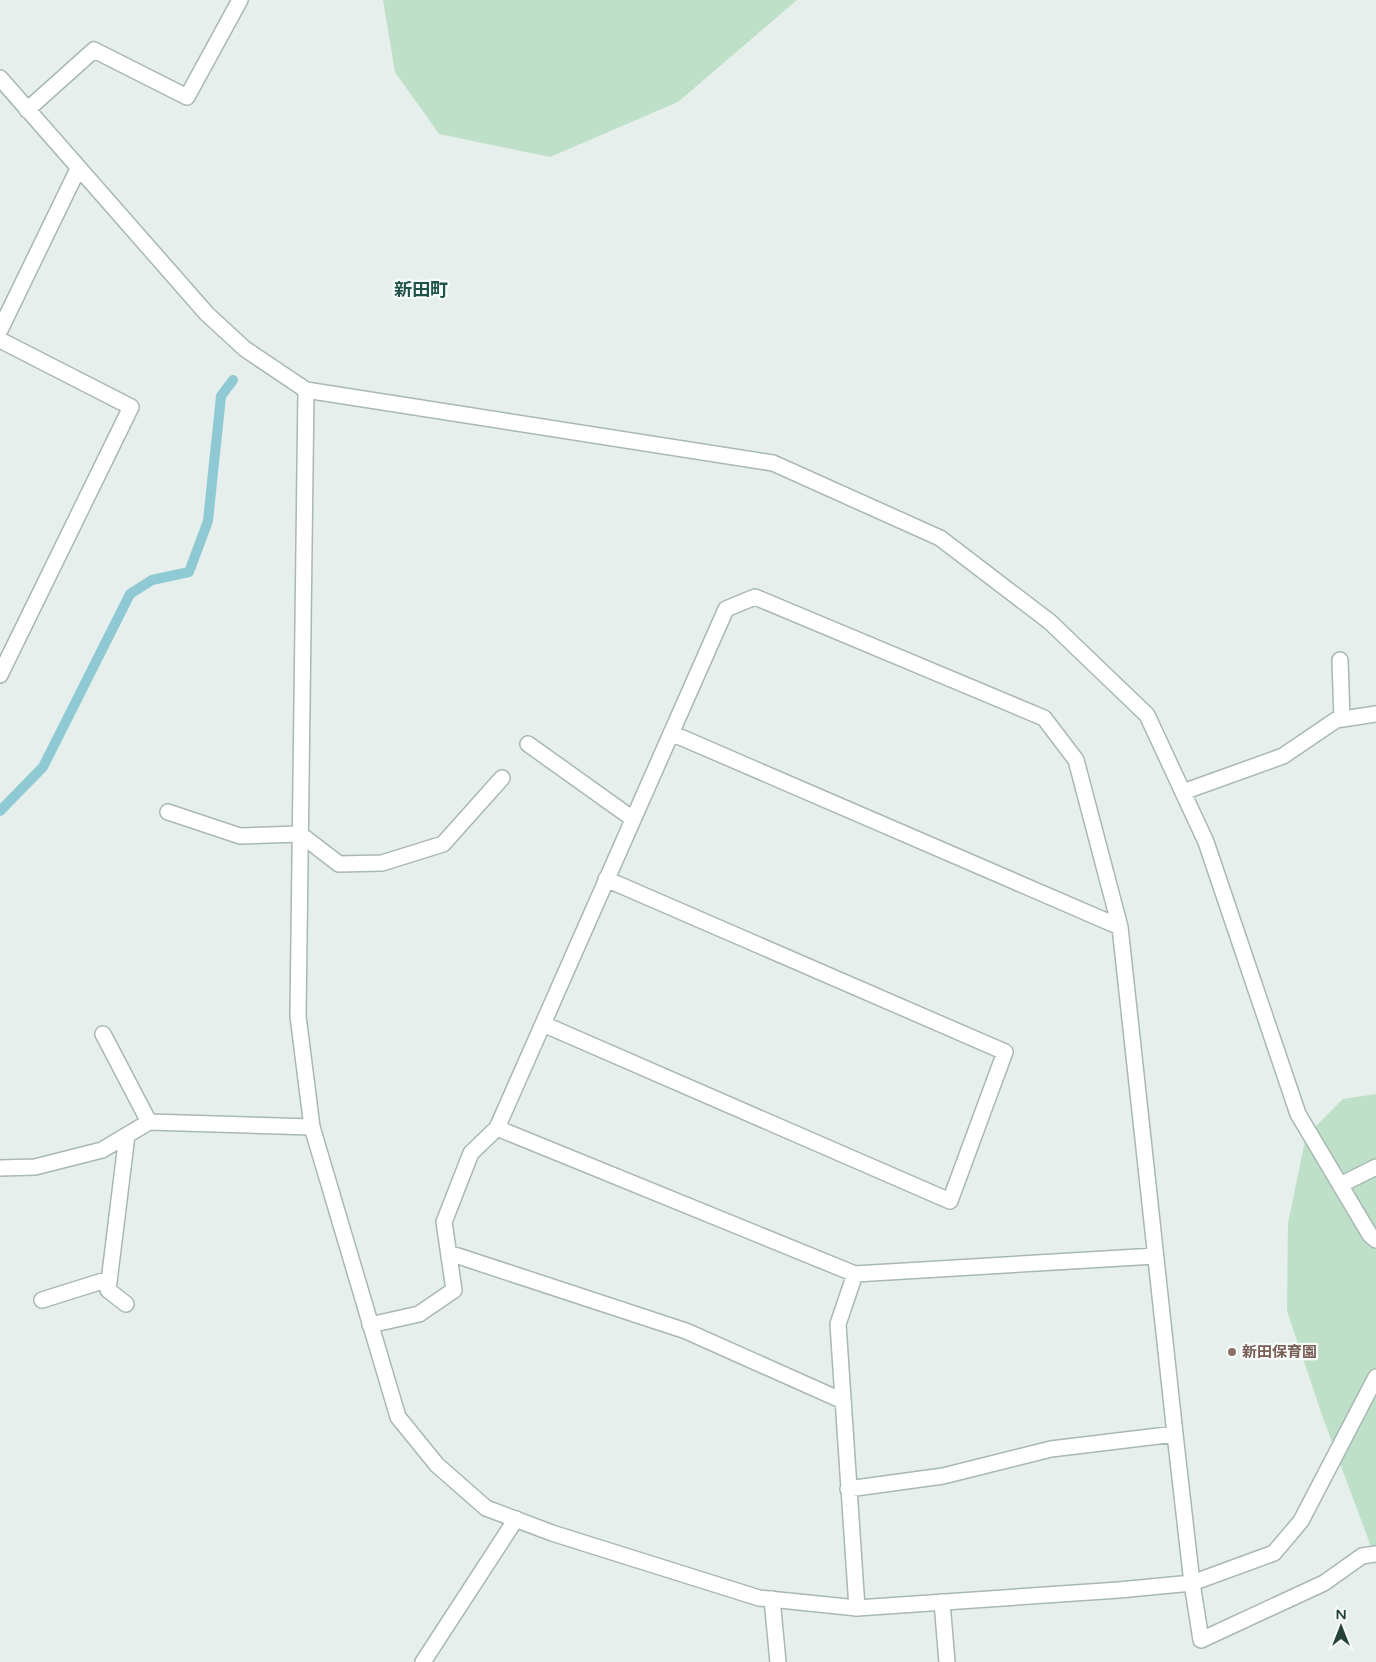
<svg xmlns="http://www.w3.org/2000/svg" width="1376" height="1662" font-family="'Varela Round','Noto Sans JP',sans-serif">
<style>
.green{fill:#bfe0c8}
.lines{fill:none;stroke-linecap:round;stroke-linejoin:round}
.stream{stroke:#8ec9d4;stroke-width:10}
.minor-casing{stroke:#a8b8b2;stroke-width:18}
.tertiary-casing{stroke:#a8b8b2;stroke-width:18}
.minor{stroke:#fff;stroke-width:15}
.tertiary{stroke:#fff;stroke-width:15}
.education-dot{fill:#8d6e63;stroke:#f7fbf9;stroke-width:2}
.labels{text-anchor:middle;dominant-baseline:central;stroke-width:4.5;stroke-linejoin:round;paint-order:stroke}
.education-label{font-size:15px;font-weight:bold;fill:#785e54;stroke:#f7fbf9;text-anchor:start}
.quarter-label{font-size:18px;font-weight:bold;fill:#1f5548;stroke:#f7fbf9}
</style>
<rect width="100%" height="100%" fill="#e6efeb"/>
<path class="green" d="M 383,0 L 797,0 L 678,102 L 550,157 L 439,134 L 395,72 Z
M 1376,1094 L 1376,1560 L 1323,1418 L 1287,1311 L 1288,1223 L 1306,1136 L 1343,1099 Z"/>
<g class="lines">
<path class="stream" d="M 0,811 L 43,767 L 130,594 L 152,580 L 189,572 L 208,521 L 221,396 L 233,380"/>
<defs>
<path id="minor" d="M 0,78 L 207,314 L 245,349 L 306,390 L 773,463 L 940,538 L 1050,622 L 1147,715 L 1206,842 L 1298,1114 L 1370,1235 L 1376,1240
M 27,110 L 94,50 L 187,97 L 240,0
M 0,330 L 78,169
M 0,340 L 131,407 L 0,675
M 1340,660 L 1342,719
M 671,733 L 1120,927
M 528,744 L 633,819
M 1183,792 L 1283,756 L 1336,720 L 1376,714
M 168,812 L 240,836 L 300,834 L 339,864 L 382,863 L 443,844 L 502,778
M 543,1024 L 950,1201 L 1005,1052 L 606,879
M 103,1034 L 149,1122 L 312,1127
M 497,1128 L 855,1274 L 1155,1256
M 0,1168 L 35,1167 L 102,1150 L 149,1122
M 1340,1185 L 1376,1167
M 449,1253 L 686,1331 L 843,1401
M 855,1274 L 838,1324 L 857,1608
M 42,1300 L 109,1279
M 126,1304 L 108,1290 L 127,1135
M 370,1325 L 419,1314 L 454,1290 L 444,1222 L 471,1153 L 497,1128 L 726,609 L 755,597 L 1044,718 L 1076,760 L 1120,927 L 1175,1434 L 1192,1583 L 1201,1640 L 1324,1583 L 1362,1556 L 1376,1554
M 848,1489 L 943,1476 L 1051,1449 L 1175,1434
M 772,1599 L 778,1662
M 942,1602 L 947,1662
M 423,1662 L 516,1519"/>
<path id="tertiary" d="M 306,390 L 298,1016 L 312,1127 L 398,1417 L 437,1465 L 486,1508 L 552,1533 L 759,1598 L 857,1608 L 1119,1590 L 1192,1583 L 1274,1553 L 1301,1521 L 1376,1377"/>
</defs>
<use href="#minor" class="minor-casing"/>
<use href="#tertiary" class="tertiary-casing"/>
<use href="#minor" class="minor"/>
<use href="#tertiary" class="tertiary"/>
</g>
<circle class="education-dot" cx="1232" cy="1352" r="5"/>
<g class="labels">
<g class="education-label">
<text x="1242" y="1352">新田保育園</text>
</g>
<g class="quarter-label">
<text x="421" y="290">新田町</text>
</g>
</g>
<g transform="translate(1341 1627)" stroke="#f7fbf9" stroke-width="4" paint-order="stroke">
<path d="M0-4L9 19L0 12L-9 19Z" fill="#24423a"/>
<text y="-8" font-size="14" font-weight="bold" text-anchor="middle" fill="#24423a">N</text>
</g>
</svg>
